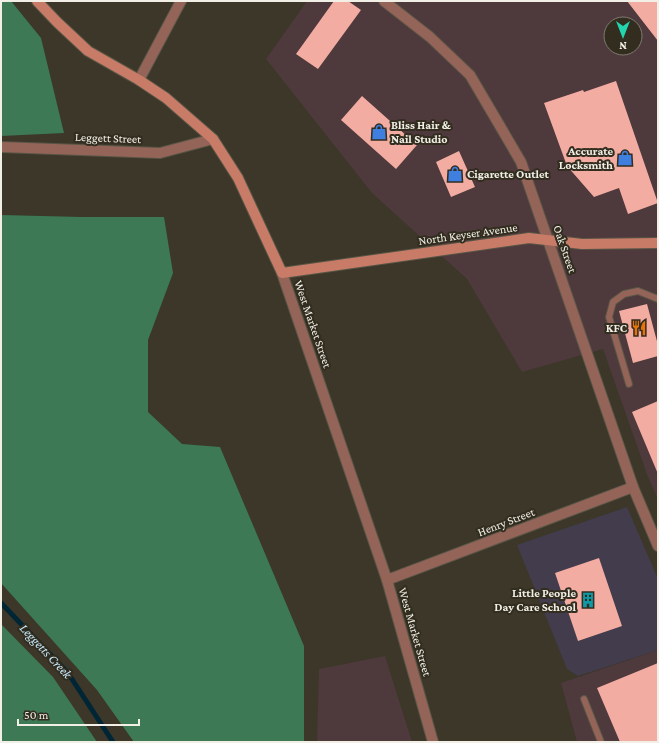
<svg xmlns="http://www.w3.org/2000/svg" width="659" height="743" font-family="'Crimson Pro',serif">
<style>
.commercial{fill:#4e393c;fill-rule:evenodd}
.education{fill:#423c4d}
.forest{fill:#3d7954}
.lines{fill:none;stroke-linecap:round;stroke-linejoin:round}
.stream{stroke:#002636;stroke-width:5}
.building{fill:#f3aca2}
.service-casing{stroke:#595546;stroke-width:8}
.minor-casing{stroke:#595546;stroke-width:12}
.tertiary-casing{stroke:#595546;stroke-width:12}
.secondary-casing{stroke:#595546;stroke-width:12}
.service{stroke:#946458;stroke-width:6}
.minor{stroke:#946458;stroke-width:10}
.tertiary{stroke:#946458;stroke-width:10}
.secondary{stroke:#c87c68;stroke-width:10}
.labels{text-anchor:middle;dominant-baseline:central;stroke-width:4;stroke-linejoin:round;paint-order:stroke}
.poi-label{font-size:12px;font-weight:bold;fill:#f2f0e6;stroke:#322d1f;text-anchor:end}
.street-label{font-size:12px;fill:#f2f0e6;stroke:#322d1f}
.water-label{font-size:13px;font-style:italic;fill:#c5eafd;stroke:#322d1f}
</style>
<rect width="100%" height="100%" fill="#3c3728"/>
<path class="commercial" d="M 307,1 L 658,1 L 658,499 L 648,477 L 603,349 L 522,372 L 467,279 L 372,193 L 266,59 ZM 611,24 L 635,24 L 635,48 L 611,48 Z
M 658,650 L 658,742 L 577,742 L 561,683 Z
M 385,656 L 412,742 L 317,742 L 319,669 Z"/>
<path class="education" d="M 627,507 L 658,579 L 658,650 L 578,676 L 567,669 L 517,545 Z"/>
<path class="forest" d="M 1,1 L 11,1 L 41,38 L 64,133 L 1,136 Z
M 1,215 L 82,217 L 164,217 L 173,273 L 148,340 L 148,412 L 182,444 L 220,447 L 304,646 L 304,742 L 134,742 L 97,690 L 1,583 Z
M 1,624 L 53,677 L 97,742 L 1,742 Z"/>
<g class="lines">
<path class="stream" d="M 1,603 L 68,673 L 113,742"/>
</g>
<path class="building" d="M 334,1 L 348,1 L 361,10 L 318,69 L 296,54 Z
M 627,1 L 658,1 L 658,41 Z
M 616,81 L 658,203 L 628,214 L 619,188 L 594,197 L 567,166 L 544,103 L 583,90 L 584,92 Z
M 362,96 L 417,145 L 396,169 L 341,120 Z
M 459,151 L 475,187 L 451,197 L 436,162 Z
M 647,304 L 658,345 L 658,356 L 633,363 L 619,311 Z
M 658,401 L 658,474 L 632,412 Z
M 599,558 L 622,626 L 578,641 L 555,573 Z
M 658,663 L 658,742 L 620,742 L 597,688 Z"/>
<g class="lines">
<defs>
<path id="service" d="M 629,384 L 609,317 L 613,302 L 624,294 L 638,291 L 658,299
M 584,699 L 601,742"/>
<path id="minor" d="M 139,80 L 181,1
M 1,147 L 160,153 L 213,139
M 387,580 L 633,487"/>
<path id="tertiary" d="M 384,1 L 430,37 L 470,75 L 521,162 L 633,487 L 658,546
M 282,273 L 387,580 L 433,742"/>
<path id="secondary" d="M 37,1 L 57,22 L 88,51 L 139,80 L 166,98 L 213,139 L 238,178 L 282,273 L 529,238 L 582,244 L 658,243"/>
</defs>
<use href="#service" class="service-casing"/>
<use href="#minor" class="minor-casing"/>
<use href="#tertiary" class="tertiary-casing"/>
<use href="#secondary" class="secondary-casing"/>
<use href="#service" class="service"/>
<use href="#minor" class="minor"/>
<use href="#tertiary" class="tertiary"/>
<use href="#secondary" class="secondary"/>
</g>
<defs>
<symbol id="shop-bare" viewBox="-9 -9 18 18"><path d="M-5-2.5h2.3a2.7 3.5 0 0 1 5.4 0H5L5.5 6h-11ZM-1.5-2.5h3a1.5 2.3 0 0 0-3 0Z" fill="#3f7fe0" stroke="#322d1f" stroke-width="2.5" paint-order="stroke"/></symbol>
<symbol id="restaurant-bare" viewBox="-9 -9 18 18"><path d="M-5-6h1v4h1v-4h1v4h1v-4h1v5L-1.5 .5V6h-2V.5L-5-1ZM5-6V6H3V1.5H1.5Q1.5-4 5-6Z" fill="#e8710a" stroke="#322d1f" stroke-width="2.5" paint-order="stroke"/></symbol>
<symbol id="building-bare" viewBox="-9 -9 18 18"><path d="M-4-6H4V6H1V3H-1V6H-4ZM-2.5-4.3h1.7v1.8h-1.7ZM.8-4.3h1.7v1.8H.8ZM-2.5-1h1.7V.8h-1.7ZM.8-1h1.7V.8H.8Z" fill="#0f9aa8" stroke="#322d1f" stroke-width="2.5" paint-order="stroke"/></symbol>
</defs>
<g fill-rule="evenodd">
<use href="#shop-bare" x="368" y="121" width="22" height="22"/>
<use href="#shop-bare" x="614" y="147" width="22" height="22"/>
<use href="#shop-bare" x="444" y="163" width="22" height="22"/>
<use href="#restaurant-bare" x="628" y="317" width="22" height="22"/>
<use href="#building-bare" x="577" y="589" width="22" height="22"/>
</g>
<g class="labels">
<g class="poi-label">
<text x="391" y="125" text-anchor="start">Bliss Hair &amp;<tspan x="391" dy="14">Nail Studio</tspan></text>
<text x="613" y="151">Accurate<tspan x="613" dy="14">Locksmith</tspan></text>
<text x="467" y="174" text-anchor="start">Cigarette Outlet</text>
<text x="627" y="328">KFC</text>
<text x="576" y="593">Little People<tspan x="576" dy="14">Day Care School</tspan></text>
</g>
<g class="street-label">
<text transform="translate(108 138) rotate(2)">Leggett Street</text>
<text transform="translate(468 234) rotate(-8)">North Keyser Avenue</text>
<text transform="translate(565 249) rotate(71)">Oak Street</text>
<text transform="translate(313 324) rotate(71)">West Market Street</text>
<text transform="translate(506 522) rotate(-21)">Henry Street</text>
<text transform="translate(415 632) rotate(74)">West Market Street</text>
</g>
<g class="water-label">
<text transform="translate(46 651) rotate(47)">Leggetts Creek</text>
</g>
</g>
<rect width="659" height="743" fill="none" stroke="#f2f0e6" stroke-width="4"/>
<g transform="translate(623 36) rotate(180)"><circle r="19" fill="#322d1f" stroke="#7f7b6f"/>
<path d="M0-3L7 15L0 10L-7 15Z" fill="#23d5af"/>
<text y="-6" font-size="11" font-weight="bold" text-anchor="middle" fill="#f2f0e6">N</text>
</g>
<path d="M18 719v6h121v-6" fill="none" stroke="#f2f0e6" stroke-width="2"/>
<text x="24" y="719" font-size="12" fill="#f2f0e6" stroke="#322d1f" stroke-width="3" paint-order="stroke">50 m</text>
</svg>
